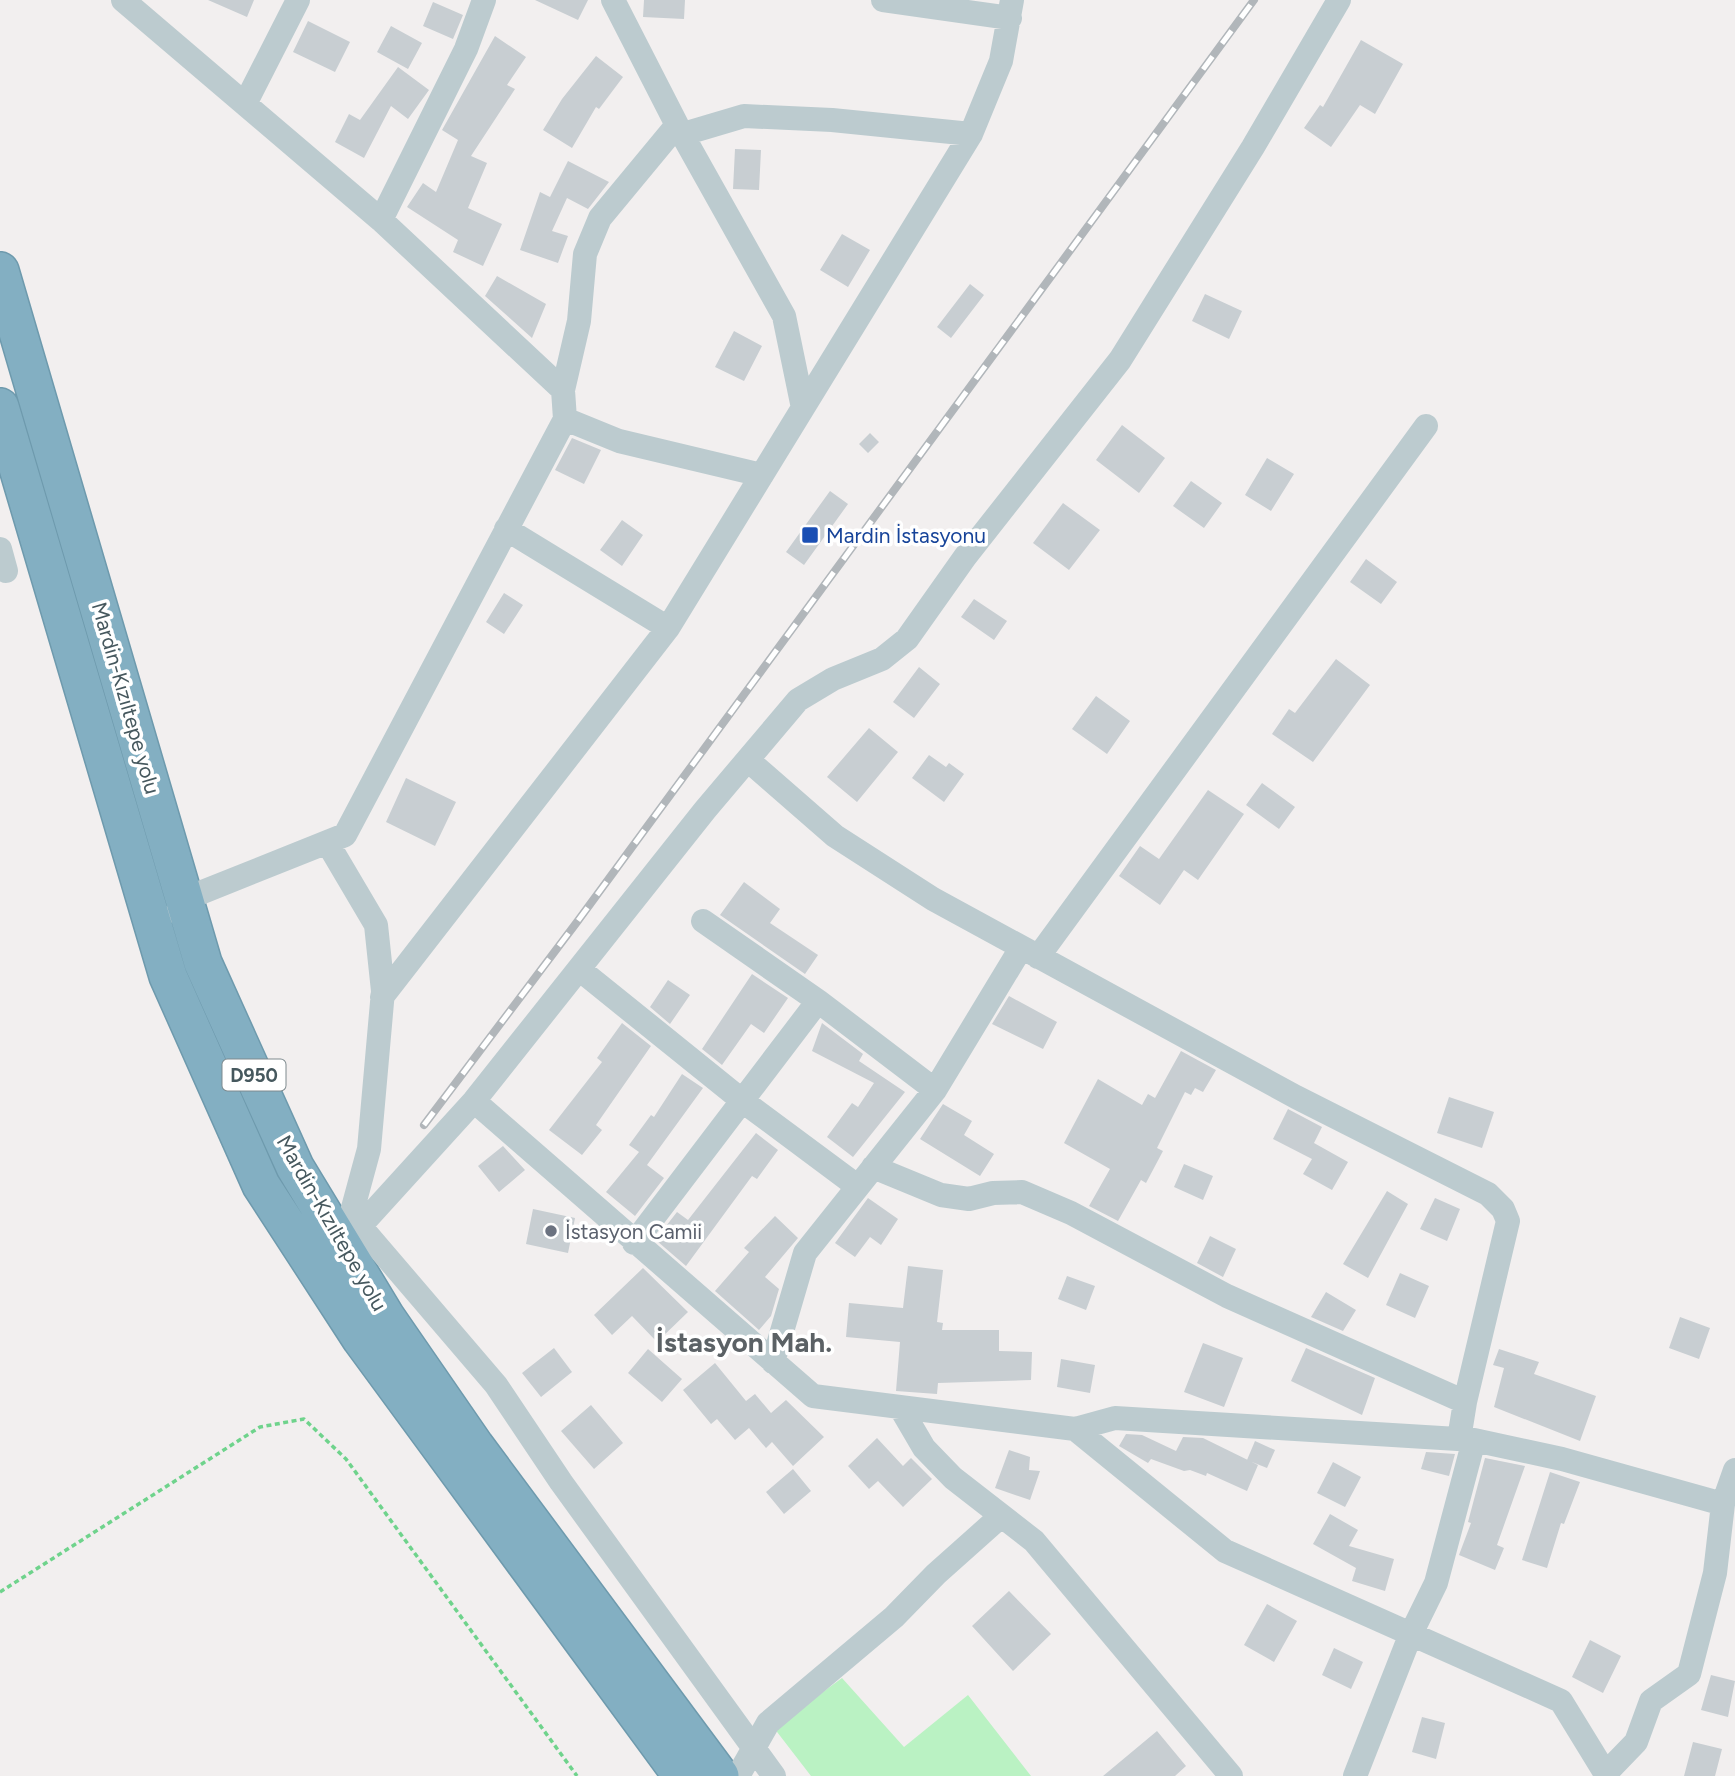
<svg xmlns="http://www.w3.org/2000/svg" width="1735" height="1776" font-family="Figtree,sans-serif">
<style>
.green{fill:#baf2c3}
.building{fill:#c8ced2}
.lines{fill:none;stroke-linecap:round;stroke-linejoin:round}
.highway-casing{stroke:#6e9aad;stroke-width:40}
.path{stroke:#6fd38c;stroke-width:3.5;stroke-dasharray:5 3.5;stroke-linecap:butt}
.minor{stroke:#bccbcf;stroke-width:24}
.highway{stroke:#83afc2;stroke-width:37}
.rail-casing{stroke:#b1b6ba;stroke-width:8}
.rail{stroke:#fff;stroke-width:5;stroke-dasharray:16;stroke-linecap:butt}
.transit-dot{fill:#1a4fb4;stroke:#fff;stroke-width:2.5}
.worship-dot{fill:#6b7280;stroke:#fff;stroke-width:2.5}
.labels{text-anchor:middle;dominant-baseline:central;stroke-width:7;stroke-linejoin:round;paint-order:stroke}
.shield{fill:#fff;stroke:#7e8a8e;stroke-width:2}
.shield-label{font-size:19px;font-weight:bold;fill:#46585e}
.transit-label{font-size:21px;fill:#164399;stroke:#fff;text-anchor:start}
.street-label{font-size:21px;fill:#46585e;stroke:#fff}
.worship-label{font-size:21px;fill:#5b616d;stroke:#fff;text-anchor:start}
.district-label{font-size:28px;font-weight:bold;fill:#5b6165;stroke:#fff}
</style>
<rect width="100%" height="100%" fill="#f2efef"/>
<path class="green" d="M 842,1678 L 904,1747 L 968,1695 L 1031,1776 L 811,1776 L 774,1728 Z"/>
<path class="building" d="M 208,0 L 254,0 L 247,17 Z
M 535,0 L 588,0 L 578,20 Z
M 644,0 L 685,0 L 684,19 L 643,17 Z
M 433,2 L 463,15 L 453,39 L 423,26 Z
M 308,21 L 350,42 L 335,72 L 293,52 Z
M 391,26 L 422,43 L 408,69 L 377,52 Z
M 495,36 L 526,57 L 507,85 L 515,89 L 471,156 L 487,163 L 468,208 L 502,224 L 483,266 L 453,252 L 458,240 L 407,207 L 423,183 L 436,192 L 458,140 L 442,130 Z
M 1361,40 L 1403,64 L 1375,114 L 1360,105 L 1331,147 L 1304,128 L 1320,105 L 1323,107 Z
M 596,56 L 623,77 L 599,109 L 596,107 L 572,148 L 543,130 L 562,99 Z
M 398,67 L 429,90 L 408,119 L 391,106 L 364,158 L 335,142 L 349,114 L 360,120 Z
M 735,149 L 761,150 L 759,190 L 733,189 Z
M 568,161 L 609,182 L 588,209 L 567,198 L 552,231 L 568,236 L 558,263 L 520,250 L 540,192 L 550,197 Z
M 842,234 L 870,250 L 848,287 L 820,270 Z
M 497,276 L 546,304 L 532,338 L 485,296 Z
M 970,284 L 984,295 L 951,338 L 937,327 Z
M 1205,294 L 1242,311 L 1229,339 L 1192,321 Z
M 734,331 L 762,346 L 744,381 L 715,367 Z
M 1122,425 L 1165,458 L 1139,493 L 1096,460 Z
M 870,433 L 879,442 L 868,453 L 859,444 Z
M 572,438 L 601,450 L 584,484 L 555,470 Z
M 1267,458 L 1294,474 L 1271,511 L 1245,495 Z
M 1191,481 L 1222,503 L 1204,528 L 1173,506 Z
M 830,491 L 848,504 L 804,565 L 786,552 Z
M 1063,503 L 1100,530 L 1069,570 L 1033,543 Z
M 622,520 L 643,535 L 622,566 L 600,550 Z
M 1366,559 L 1397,582 L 1381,604 L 1350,582 Z
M 504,593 L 523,605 L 504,634 L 486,622 Z
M 974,599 L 1007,621 L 994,640 L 961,617 Z
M 1336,659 L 1370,685 L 1313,762 L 1272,734 L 1289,709 L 1295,713 Z
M 919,667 L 940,684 L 914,718 L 893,702 Z
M 1096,696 L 1130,721 L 1107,754 L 1072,729 Z
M 869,728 L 898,752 L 857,802 L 827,777 Z
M 929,755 L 946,767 L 949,763 L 964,774 L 944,802 L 912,778 Z
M 406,778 L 456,802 L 435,846 L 386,822 Z
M 1262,783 L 1295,807 L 1279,829 L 1246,805 Z
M 1208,790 L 1244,814 L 1198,880 L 1184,870 L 1160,905 L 1119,876 L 1140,846 L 1159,859 Z
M 744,882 L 780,909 L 770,923 L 818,955 L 805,974 L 720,915 Z
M 752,974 L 788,998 L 764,1033 L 751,1024 L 722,1065 L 702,1049 Z
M 668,980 L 690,995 L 670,1024 L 650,1007 Z
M 1009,996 L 1057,1022 L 1043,1049 L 992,1024 Z
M 622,1023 L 651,1046 L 596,1125 L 602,1130 L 582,1155 L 549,1130 L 602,1062 L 597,1058 Z
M 822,1023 L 863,1054 L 859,1061 L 905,1092 L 853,1157 L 827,1137 L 852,1103 L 858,1107 L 874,1083 L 812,1051 Z
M 1181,1051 L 1216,1070 L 1203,1092 L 1195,1088 L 1191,1095 L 1185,1092 L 1157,1148 L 1163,1151 L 1146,1183 L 1141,1180 L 1118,1221 L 1089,1206 L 1110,1169 L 1064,1143 L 1098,1079 L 1142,1105 L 1148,1094 L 1155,1098 Z
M 682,1074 L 703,1088 L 647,1165 L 664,1178 L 635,1216 L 606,1192 L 639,1152 L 629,1145 L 651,1115 L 654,1117 Z
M 1449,1097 L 1494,1112 L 1482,1148 L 1437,1133 Z
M 943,1104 L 972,1121 L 964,1135 L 994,1154 L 980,1176 L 920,1139 Z
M 1288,1109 L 1322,1127 L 1314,1143 L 1348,1162 L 1332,1190 L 1303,1174 L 1312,1159 L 1273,1139 Z
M 756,1133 L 778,1150 L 757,1179 L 752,1176 L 686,1266 L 657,1241 L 659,1235 L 677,1212 L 688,1220 Z
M 503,1146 L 525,1170 L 499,1192 L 478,1166 Z
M 1184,1164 L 1213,1176 L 1203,1200 L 1174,1187 Z
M 1387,1191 L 1408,1204 L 1368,1278 L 1343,1264 Z
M 868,1198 L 898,1219 L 881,1245 L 870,1237 L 855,1257 L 835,1243 Z
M 1435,1198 L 1460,1209 L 1447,1241 L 1420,1229 Z
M 533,1209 L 575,1218 L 568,1253 L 526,1244 Z
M 775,1216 L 798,1238 L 765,1277 L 779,1289 L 771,1316 L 759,1330 L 715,1291 L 749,1252 L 744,1248 Z
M 1210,1236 L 1236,1249 L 1223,1277 L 1197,1263 Z
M 908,1266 L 943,1270 L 937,1322 L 943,1323 L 942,1330 L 999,1330 L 999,1351 L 1032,1352 L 1031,1380 L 938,1383 L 937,1394 L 896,1391 L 900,1342 L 846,1337 L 849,1303 L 903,1308 Z
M 643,1268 L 688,1312 L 657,1342 L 632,1316 L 612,1335 L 594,1315 Z
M 1400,1273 L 1429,1286 L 1415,1318 L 1386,1305 Z
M 1067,1276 L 1095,1286 L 1086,1310 L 1058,1299 Z
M 1326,1292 L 1356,1310 L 1343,1331 L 1311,1317 Z
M 1680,1317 L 1710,1328 L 1699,1359 L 1669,1348 Z
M 1203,1343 L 1243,1358 L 1224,1407 L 1184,1392 Z
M 554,1348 L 572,1372 L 541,1397 L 522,1373 Z
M 1306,1348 L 1375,1378 L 1362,1415 L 1291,1381 Z
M 648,1349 L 682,1379 L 662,1402 L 628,1373 Z
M 1499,1349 L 1539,1362 L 1534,1374 L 1596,1396 L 1580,1441 L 1494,1407 L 1504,1368 L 1493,1365 Z
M 1061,1359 L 1095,1365 L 1090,1393 L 1057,1387 Z
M 715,1363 L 746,1401 L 755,1394 L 771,1413 L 786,1400 L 824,1437 L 793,1466 L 772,1442 L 766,1448 L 749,1428 L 735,1440 L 717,1419 L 711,1424 L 683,1390 Z
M 591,1405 L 623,1443 L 594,1469 L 561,1431 Z
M 1126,1434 L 1142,1435 L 1176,1451 L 1183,1437 L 1203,1438 L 1258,1465 L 1247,1491 L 1207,1473 L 1206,1476 L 1190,1470 L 1184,1471 L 1151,1459 L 1148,1463 L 1119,1446 Z
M 877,1438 L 903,1466 L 911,1458 L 932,1479 L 903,1507 L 878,1481 L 869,1489 L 848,1466 Z
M 1255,1441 L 1275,1450 L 1267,1468 L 1247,1460 Z
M 1009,1450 L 1030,1457 L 1029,1470 L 1040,1471 L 1030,1500 L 995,1488 Z
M 1426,1452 L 1455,1454 L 1449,1476 L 1421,1469 Z
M 1485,1458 L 1525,1466 L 1497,1545 L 1504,1548 L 1495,1570 L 1459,1555 L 1471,1523 L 1468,1522 Z
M 1333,1462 L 1361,1477 L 1345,1507 L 1317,1493 Z
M 793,1469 L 811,1491 L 784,1514 L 766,1492 Z
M 1550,1472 L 1580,1482 L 1564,1524 L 1561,1523 L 1547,1568 L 1522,1560 Z
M 1330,1514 L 1358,1530 L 1349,1546 L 1394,1559 L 1385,1591 L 1352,1581 L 1356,1568 L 1313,1544 Z
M 1009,1591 L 1051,1634 L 1013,1671 L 972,1626 Z
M 1267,1604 L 1297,1621 L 1274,1662 L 1244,1645 Z
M 1590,1640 L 1621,1656 L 1603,1693 L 1572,1677 Z
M 1334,1648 L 1363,1662 L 1351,1689 L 1322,1675 Z
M 1711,1675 L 1735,1681 L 1728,1717 L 1701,1710 Z
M 1422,1717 L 1445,1723 L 1436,1759 L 1412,1752 Z
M 1157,1731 L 1186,1766 L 1175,1776 L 1103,1776 Z
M 1693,1742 L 1722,1749 L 1715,1776 L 1684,1776 Z"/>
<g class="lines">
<defs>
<path id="highway" d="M 0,271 L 203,963 L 295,1167 L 386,1317 L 475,1446 L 720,1776
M 0,407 L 168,976 L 261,1185 L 361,1339 L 682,1776"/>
</defs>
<use href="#highway" class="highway-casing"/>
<path class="path" d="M 0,1592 L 260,1427 L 304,1419 L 346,1459 L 577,1776"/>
<path class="minor" d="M 123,0 L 381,220 L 563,390 L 565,419 L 345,835 L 185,899 L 177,912
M 883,0 L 1010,18
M 245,104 L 298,0
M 677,125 L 784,316 L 803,408
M 680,135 L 744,116 L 832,120 L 971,134
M 381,220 L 466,49 L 484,0
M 563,390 L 579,321 L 585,254 L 600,218 L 677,125 L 613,0
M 565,419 L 619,441 L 762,475
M 506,529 L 668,628
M 0,549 L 6,571
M 749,761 L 835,836 L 933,899 L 1296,1097 L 1488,1194 L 1503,1209 L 1508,1221 L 1465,1402 L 1459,1439
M 327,842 L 376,925 L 383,991 L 369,1149 L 344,1241
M 703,921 L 818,1001 L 935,1090
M 1038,957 L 1426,426
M 579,969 L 744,1102 L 857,1186
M 382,997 L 668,628 L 971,134 L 1001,61 L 1012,0
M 474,1101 L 813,1396 L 1075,1429 L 1225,1551 L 1561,1701 L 1607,1776
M 873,1167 L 941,1195 L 969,1199 L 993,1193 L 1022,1192 L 1071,1213 L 1227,1296 L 1465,1402
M 360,1226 L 496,1385 L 561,1482 L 774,1776
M 634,1243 L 818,1001
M 343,1245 L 474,1101 L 705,810 L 798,700 L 833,679 L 882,659 L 907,639 L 965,557 L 1120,360 L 1253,147 L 1339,0
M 773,1362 L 805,1253 L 935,1090 L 1021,948
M 900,1407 L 924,1448 L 953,1478 L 1034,1541 L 1231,1776
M 1075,1429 L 1115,1418 L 1474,1440 L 1562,1459 L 1723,1504
M 1606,1773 L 1636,1742 L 1651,1701 L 1689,1674 L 1715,1573 L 1723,1504 L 1735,1470
M 738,1776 L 768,1723 L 894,1617 L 936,1574 L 1001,1516
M 1355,1776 L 1410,1636 L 1436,1583 L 1474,1440"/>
<use href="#highway" class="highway"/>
<defs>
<path id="rail" d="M 424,1125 L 577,922 L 1254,0"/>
</defs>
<use href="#rail" class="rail-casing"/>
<use href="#rail" class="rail"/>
</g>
<rect class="transit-dot" x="801" y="526" width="18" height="18" rx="3.5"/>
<circle class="worship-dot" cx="551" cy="1231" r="7"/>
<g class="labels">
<rect class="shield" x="222.5" y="1059.5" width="63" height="31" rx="5"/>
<g class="shield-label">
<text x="254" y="1075">D950</text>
</g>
<g class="transit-label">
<text x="826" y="535">Mardin İstasyonu</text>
</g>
<g class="street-label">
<text transform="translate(126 698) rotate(74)">Mardin-Kızıltepe yolu</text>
<text transform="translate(332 1223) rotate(60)">Mardin-Kızıltepe yolu</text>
</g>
<g class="worship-label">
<text x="565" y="1231">İstasyon Camii</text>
</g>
<g class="district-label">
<text x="744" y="1342">İstasyon Mah.</text>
</g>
</g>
</svg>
